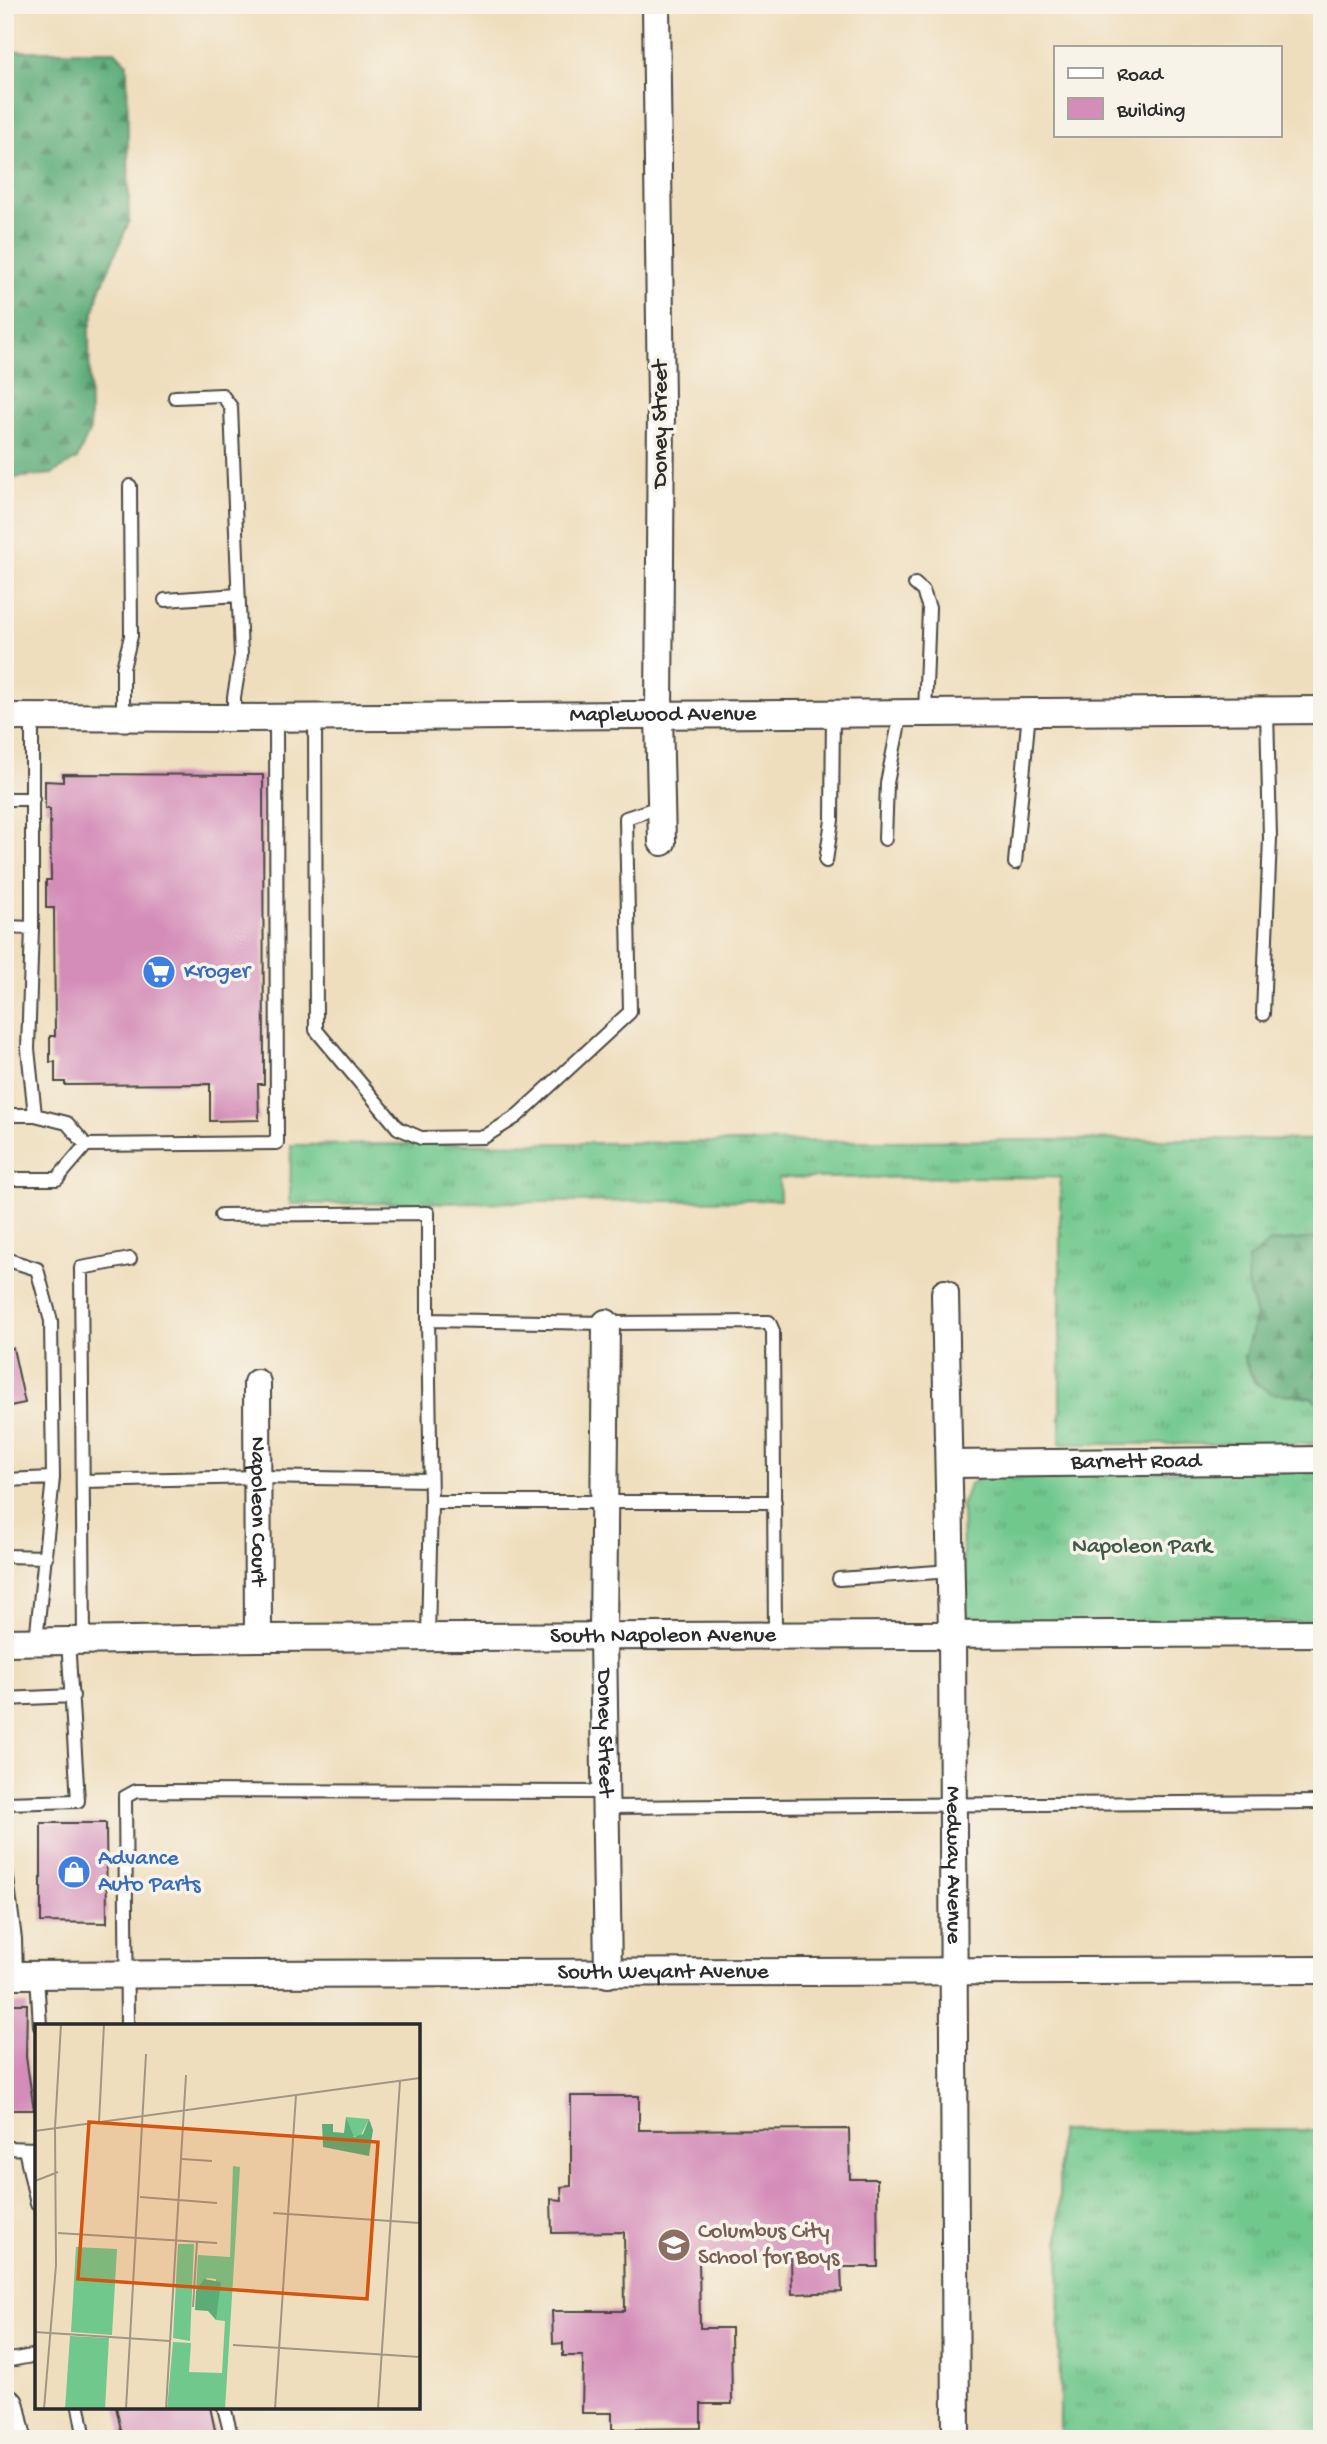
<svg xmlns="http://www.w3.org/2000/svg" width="1327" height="2444" font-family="'Gochi Hand',sans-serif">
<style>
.grass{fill:url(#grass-tufts);stroke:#4e7a5c;stroke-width:2}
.forest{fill:url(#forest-firs);stroke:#446c52;stroke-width:2}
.building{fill:#d48db9}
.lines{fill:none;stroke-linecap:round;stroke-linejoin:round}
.service-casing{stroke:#484641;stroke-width:16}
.minor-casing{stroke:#484641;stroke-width:30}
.primary-casing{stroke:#484641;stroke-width:42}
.service{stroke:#fff;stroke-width:12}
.minor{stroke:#fff;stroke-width:26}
.primary{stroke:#fff;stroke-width:38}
.labels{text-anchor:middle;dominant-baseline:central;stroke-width:7;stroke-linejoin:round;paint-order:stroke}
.street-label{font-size:23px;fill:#2b2b2b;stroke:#f7f3e8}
.shop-label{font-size:23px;fill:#366cbe;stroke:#f7f3e8;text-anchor:start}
.park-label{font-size:23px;fill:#405a48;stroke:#f7f3e8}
.education-label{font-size:23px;fill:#785e54;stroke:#f7f3e8;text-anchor:start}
.inset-road{fill:none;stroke:#a19683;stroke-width:2}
.view{fill:#d5540f;fill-opacity:0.15;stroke:#d5540f;stroke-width:3.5}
.inset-edge{fill:none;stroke:#2b2b2b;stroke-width:3.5}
</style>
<defs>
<pattern id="grass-tufts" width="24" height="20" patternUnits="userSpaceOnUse" patternTransform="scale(1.75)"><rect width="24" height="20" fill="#71c88d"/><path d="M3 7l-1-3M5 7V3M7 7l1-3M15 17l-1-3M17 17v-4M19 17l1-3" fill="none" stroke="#5da373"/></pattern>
<pattern id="forest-firs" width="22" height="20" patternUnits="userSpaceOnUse" patternTransform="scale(1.75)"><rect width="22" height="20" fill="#5cac78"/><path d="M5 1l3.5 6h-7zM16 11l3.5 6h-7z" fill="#4c8c63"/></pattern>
</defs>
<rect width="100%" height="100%" fill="#f7f3e8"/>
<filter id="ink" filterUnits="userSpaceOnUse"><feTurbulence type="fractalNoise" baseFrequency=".0143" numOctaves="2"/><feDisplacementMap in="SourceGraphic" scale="14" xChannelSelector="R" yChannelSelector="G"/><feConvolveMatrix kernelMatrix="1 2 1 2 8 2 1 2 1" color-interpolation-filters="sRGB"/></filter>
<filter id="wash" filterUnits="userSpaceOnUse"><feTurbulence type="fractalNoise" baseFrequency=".00686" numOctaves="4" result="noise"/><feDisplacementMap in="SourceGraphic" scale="28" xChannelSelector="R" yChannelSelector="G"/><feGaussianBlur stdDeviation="1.57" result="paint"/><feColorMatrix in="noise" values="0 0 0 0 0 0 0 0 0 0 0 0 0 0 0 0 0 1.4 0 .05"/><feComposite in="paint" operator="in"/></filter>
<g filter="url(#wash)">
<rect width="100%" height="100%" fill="#efdebd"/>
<path class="grass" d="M 1203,1139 L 1322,1140 L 1322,1238 L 1270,1242 L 1247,1284 L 1256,1316 L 1244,1359 L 1255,1383 L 1271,1392 L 1311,1397 L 1322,1407 L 1322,1444 L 1060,1444 L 1060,1177 L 779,1178 L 780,1200 L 290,1204 L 291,1145 Z
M 1322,1470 L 1322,1622 L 980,1624 L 974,1621 L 964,1611 L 962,1505 L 969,1485 L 985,1473 Z
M 1322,2130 L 1322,2439 L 1060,2439 L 1059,2131 Z"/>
<path class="forest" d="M 5,51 L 115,51 L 127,64 L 129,222 L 99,292 L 89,332 L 90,430 L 77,459 L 52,474 L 5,479 Z
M 1322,1238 L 1322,1407 L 1311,1397 L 1271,1393 L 1255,1382 L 1244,1359 L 1256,1316 L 1247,1284 L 1248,1260 L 1270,1242 Z"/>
<g id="blocks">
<path class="building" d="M 63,774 L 263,775 L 264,1084 L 258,1084 L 259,1120 L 210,1121 L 210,1084 L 65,1085 L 65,1082 L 55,1082 L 55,1062 L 50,1062 L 50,1036 L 55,1036 L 54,908 L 46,908 L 46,880 L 51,880 L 50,809 L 45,809 L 45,781 L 63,782 Z
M 13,1348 L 25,1403 L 5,1407 L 5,1349 Z
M 41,1823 L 106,1823 L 107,1923 L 41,1922 Z
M 5,2004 L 27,2004 L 26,2057 L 34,2110 L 5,2110 Z
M 571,2096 L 639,2096 L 639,2130 L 849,2129 L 850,2179 L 877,2179 L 878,2267 L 841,2267 L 842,2292 L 792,2294 L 791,2257 L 699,2258 L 700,2328 L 731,2328 L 732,2404 L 701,2404 L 701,2428 L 612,2429 L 612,2413 L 582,2413 L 583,2356 L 563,2356 L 563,2343 L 553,2344 L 552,2311 L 625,2311 L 624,2232 L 552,2233 L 551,2199 L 562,2200 L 561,2187 L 571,2186 Z
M 116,2407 L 210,2407 L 217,2439 L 123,2439 Z"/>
</g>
</g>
<g filter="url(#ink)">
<use href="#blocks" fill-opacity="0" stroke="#484641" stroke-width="2"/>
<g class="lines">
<defs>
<path id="service" d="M 175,397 L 222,395 L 231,407 L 241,655 L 234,697 L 234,718
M 915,584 L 923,591 L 929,608 L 925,713
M 165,600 L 238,595
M 123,717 L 123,668 L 131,636 L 130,486
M 315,717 L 316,1030 L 398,1128 L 421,1138 L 484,1137 L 516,1117 L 630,1012 L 626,818 L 662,806
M 5,799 L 33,799
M 885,839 L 887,783 L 901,713
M 826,861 L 832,820 L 833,713
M 1015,863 L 1029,712
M 5,927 L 32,928
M 1263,1014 L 1270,838 L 1267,710
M 5,1115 L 35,1115 L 28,1049 L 32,928 L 32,716
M 35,1115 L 67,1123 L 86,1145 L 277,1143 L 276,717
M 5,1179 L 57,1179 L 86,1145
M 221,1215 L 428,1213 L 428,1320
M 5,1259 L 37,1269 L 51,1321 L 53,1478 L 36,1641
M 5,1480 L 53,1478
M 83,1481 L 258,1477 L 430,1480
M 431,1502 L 775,1502
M 5,1556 L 46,1557
M 839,1579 L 951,1571
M 428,1637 L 431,1502 L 428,1320 L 606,1323 L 769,1322 L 773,1331 L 775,1635
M 84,1639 L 81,1268 L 130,1259
M 5,1699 L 73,1696
M 5,1803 L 78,1801 L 68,1640
M 605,1807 L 1322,1802
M 5,1863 L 15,1939 L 16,1975
M 37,1975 L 40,2026
M 127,2026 L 125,1797 L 136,1791 L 604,1792
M 5,2148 L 37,2149
M 25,2149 L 37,2204
M 5,2361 L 37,2355
M 79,2407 L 85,2439
M 224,2407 L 232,2439"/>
<g id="minor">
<path d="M 656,5 L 661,403 L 659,715 L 662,842"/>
<path id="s1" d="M 5,717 L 234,718 L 1322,710"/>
<path id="s2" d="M 945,1293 L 952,1634 L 956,2439"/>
<path id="s3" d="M 606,1323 L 603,1636 L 608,1974"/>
<path id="s4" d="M 257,1383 L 258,1638"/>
<path id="s5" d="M 950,1464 L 1322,1460"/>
<path id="s6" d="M 5,1642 L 258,1638 L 1322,1633"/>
<path id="s7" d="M 5,1975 L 1322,1970"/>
</g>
<path id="primary" d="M 5,2407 L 12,2439"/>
</defs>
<use href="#service" class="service-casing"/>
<use href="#minor" class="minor-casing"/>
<use href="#primary" class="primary-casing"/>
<use href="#service" class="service"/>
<use href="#minor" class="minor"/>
<use href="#primary" class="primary"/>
</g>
</g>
<defs>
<symbol id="supermarket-disc" viewBox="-11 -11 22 22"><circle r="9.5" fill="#3f7fe0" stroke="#f7f3e8"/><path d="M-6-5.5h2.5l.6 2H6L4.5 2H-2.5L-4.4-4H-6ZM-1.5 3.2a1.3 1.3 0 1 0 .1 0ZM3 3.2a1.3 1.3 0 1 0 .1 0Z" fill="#fff"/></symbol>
<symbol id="shop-disc" viewBox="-11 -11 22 22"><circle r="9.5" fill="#3f7fe0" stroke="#f7f3e8"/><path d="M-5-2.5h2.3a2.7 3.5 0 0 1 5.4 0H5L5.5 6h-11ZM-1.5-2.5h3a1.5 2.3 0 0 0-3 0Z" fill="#fff"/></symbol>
<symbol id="school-disc" viewBox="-11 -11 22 22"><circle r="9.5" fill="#8d6e63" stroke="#f7f3e8"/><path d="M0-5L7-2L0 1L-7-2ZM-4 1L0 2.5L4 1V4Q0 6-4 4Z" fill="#fff"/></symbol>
</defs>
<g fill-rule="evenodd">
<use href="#supermarket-disc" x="140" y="953" width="38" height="38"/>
<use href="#shop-disc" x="55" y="1853" width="38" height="38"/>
<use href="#school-disc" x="655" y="2226" width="38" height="38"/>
</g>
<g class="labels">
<g class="street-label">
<text transform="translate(661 424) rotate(-90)">Doney Street</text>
<text stroke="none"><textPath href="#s1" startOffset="658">Maplewood Avenue</textPath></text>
<text stroke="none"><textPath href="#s5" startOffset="186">Barnett Road</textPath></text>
<text stroke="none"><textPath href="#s4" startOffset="128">Napoleon Court</textPath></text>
<text stroke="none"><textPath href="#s6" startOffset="658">South Napoleon Avenue</textPath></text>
<text stroke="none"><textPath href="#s3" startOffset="410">Doney Street</textPath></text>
<text stroke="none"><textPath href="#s2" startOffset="572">Medway Avenue</textPath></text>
<text stroke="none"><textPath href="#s7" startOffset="658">South Weyant Avenue</textPath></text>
</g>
<g class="shop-label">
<text x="184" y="972">Kroger</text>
<text x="98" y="1859">Advance<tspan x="98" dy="26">Auto Parts</tspan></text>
</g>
<g class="park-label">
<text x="1142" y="1547">Napoleon Park</text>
</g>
<g class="education-label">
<text x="698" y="2232">Columbus City<tspan x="698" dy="26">School for Boys</tspan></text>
</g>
</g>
<g transform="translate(35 2024)">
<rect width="385" height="385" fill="#efdebd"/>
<path d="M 311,93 L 334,95 L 325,113 L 317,112 ZM 198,142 L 205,143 L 190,385 L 132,385 L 138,318 L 156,319 L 154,348 L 187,349 L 190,297 L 181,296 L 181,255 L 172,254 L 161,267 L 163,231 L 195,233 ZM 143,220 L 159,220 L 155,317 L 138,314 ZM 41,223 L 82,225 L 77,311 L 36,308 Z" fill="#71c88d"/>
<path d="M 311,93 L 319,113 L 328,110 L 334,95 L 338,106 L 334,132 L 288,123 L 287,100 L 298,100 L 298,108 L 309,109 ZM 169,255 L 186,258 L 181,296 L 173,287 L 160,286 L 161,267 Z" fill="#5cac78"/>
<path d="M 35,312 L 74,314 L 70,385 L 30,385 Z" fill="#71c88d"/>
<path class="inset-road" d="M 64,98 L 69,0M 0,107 L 385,54M 147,135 L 177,137M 0,157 L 23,148M 105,173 L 182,179M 238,189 L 385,199M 23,209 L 182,219M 158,283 L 162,218M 0,308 L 135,317M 198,321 L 385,333M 9,385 L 21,241 L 20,104 L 26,0M 91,385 L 111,30M 131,385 L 151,51M 240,385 L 261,71M 343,385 L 365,57"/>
<path class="view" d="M 54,98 L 343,118 L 332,275 L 43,255 Z"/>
<rect width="385" height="385" class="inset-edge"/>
</g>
<rect width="1327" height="2444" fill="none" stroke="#f7f3e8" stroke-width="28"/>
<rect x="1054" y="46" width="228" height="91" fill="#f7f3e8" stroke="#a5a39c" stroke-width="2"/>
<rect x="1068" y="68" width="35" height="10" fill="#ffffff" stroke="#a5a39c" stroke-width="2"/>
<text x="1117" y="80" font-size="21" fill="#2b2b2b">Road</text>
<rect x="1068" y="98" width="35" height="21" fill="#d48db9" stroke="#a5a39c" stroke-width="2"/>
<text x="1117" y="116" font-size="21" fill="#2b2b2b">Building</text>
</svg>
